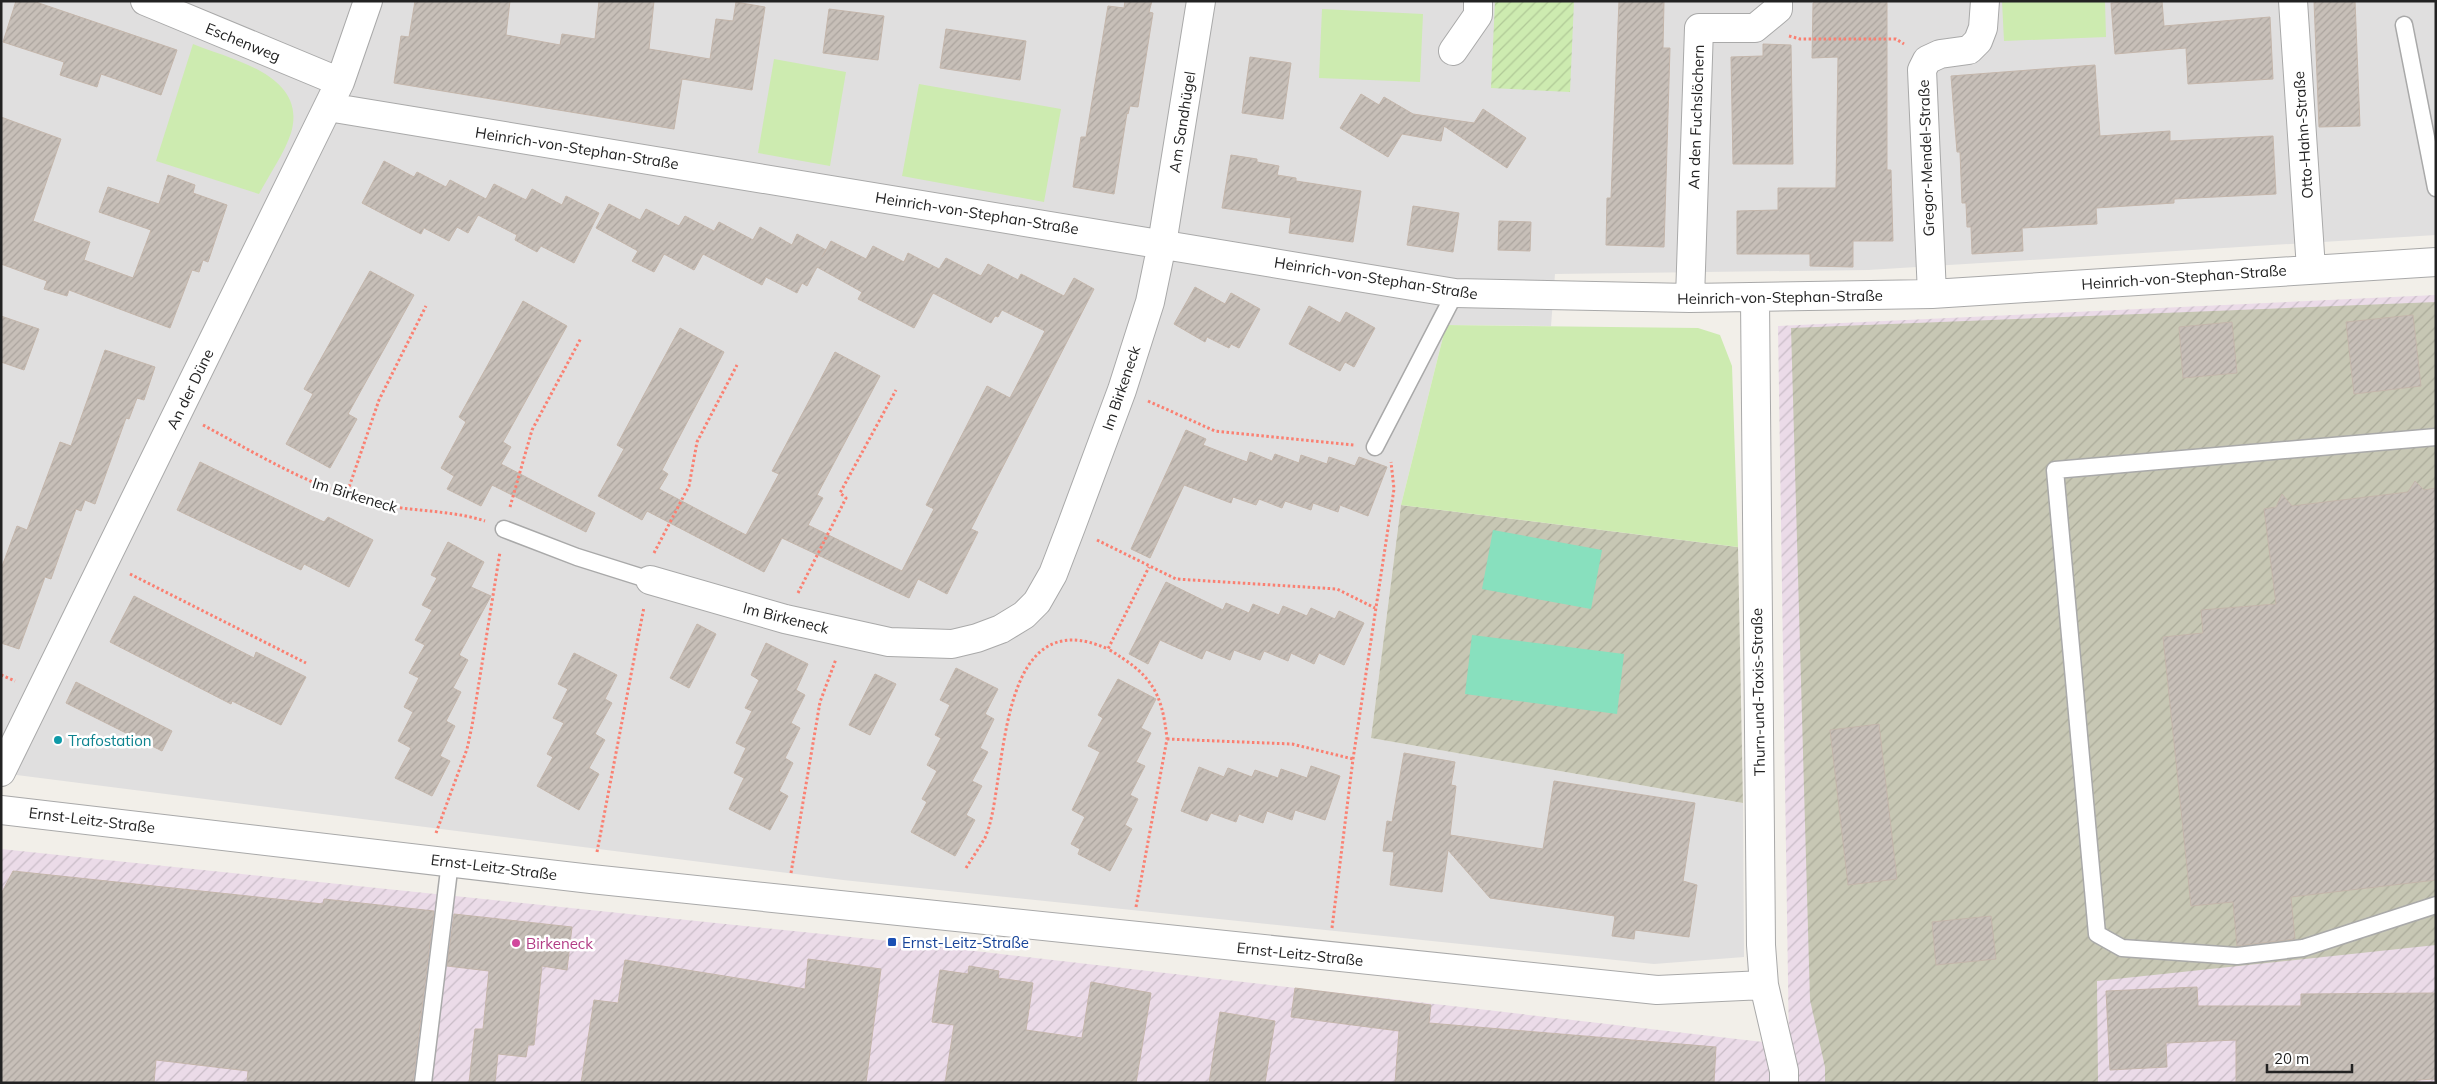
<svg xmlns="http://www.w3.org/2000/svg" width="2437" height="1084" font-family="Mulish,sans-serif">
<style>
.residential{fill:#e0dfdf}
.industrial{fill:url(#industrial-furrows)}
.construction{fill:url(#construction-furrows)}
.grass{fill:#cdebb0}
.garden{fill:url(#garden-furrows)}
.pitch{fill:#88e0be}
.building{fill:url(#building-hatch);stroke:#c4b6ab}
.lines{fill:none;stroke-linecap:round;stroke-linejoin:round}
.lane-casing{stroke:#a9a9a9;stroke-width:19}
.street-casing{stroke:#a9a9a9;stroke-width:30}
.path{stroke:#fa8072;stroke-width:3;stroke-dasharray:2.5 2.5;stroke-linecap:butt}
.lane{stroke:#fff;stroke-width:16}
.street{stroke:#fff;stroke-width:28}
.culture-dot{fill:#0f9aa8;stroke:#fff;stroke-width:2}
.transit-dot{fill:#1a4fb4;stroke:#fff;stroke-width:2}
.hotel-dot{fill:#d1479c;stroke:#fff;stroke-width:2}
.labels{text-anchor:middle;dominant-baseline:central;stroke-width:5;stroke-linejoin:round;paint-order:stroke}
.street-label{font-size:15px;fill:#222;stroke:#fff}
.culture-label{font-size:15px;fill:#0d838f;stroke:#fff;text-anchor:start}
.transit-label{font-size:15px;fill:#164399;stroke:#fff;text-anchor:start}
.hotel-label{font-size:15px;fill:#b23c85;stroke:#fff;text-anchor:start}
</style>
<defs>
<pattern id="industrial-furrows" width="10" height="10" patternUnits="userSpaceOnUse" patternTransform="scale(1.25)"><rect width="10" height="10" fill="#ebdbe8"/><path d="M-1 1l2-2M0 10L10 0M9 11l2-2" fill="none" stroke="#c9bcc7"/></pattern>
<pattern id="construction-furrows" width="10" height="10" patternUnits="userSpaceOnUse" patternTransform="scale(1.25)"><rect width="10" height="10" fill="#c7c7b4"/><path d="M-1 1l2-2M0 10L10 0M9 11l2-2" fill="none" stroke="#abab9a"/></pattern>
<pattern id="garden-furrows" width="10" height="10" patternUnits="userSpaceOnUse" patternTransform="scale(1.25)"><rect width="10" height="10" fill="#cdebb0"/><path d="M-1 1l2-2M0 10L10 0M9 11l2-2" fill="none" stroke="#b0c997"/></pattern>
<pattern id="building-hatch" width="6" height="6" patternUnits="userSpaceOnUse" patternTransform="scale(1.25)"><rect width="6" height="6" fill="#c7bfb8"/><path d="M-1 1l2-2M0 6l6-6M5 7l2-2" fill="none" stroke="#aba49e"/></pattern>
</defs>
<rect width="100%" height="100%" fill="#f2efe9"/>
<path class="residential" d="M 1,1 L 2436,1 L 2436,235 L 1868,270 L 1555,274 L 1551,326 L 1446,325 L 1401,505 L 1371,738 L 1743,803 L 1744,957 L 1654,964 L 843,880 L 1,773 Z"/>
<path class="industrial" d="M 2436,295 L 2436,1083 L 1,1083 L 1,849 L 880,940 L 1789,1045 L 1778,326 Z"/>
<path class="construction" d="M 2436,302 L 2436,945 L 2097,981 L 2098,1083 L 1825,1083 L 1825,1067 L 1810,1000 L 1791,328 Z
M 1401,505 L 1738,547 L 1743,803 L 1371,738 Z"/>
<path class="grass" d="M 2002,1 L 2105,1 L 2106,37 L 2004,41 Z
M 1322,9 L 1423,14 L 1420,82 L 1319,78 Z
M 193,44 C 232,60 308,75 291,133 C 285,152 269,175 259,194 L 156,161 Z
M 774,59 L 846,72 L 830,166 L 758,153 Z
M 919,84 L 1061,109 L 1044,202 L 902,176 Z
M 1446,325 L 1698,328 L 1720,335 L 1732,366 L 1738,547 L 1401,505 Z"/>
<path class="garden" d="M 1495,1 L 1574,1 L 1570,92 L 1491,88 Z"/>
<path class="pitch" d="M 1493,530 L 1602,550 L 1591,609 L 1482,589 Z
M 1472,635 L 1624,654 L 1617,714 L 1465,694 Z"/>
<path class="building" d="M 16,1 L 33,1 L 177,50 L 161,95 L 101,74 L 97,87 L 60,75 L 64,62 L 3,42 Z
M 415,1 L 510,1 L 506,35 L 560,45 L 562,34 L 595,39 L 599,1 L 654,1 L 649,49 L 710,59 L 716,19 L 733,21 L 736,2 L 765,7 L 752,90 L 682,79 L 674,129 L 394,83 L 401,36 L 409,37 Z
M 1125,1 L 1152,1 L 1149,12 L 1153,13 L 1138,107 L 1130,106 L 1128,114 L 1127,113 L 1114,194 L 1073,187 L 1081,137 L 1086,137 L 1108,6 L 1124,8 Z
M 1619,1 L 1664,1 L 1663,48 L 1670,48 L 1664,247 L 1606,245 L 1607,198 L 1611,198 Z
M 1818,1 L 1887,1 L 1887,170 L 1891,170 L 1893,241 L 1853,241 L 1853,267 L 1810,266 L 1810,254 L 1737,254 L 1737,211 L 1778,210 L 1778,188 L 1836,188 L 1838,57 L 1812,58 L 1813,3 Z
M 2134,1 L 2162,1 L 2164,26 L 2270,17 L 2273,79 L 2188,84 L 2186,48 L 2115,54 L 2111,3 Z
M 2314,1 L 2355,1 L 2360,126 L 2319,127 Z
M 829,9 L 884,16 L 878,60 L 823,53 Z
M 946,29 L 1026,41 L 1020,80 L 940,68 Z
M 1763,44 L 1791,45 L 1793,164 L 1733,164 L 1731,57 L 1763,56 Z
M 1250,57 L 1291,63 L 1283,119 L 1242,113 Z
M 2095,65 L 2100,136 L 2170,131 L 2170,141 L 2273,136 L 2276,194 L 2174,199 L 2174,203 L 2096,208 L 2097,224 L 2022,228 L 2023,251 L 1972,254 L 1971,227 L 1967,227 L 1966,203 L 1962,203 L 1960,152 L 1957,152 L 1951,76 Z
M 1361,94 L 1379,105 L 1384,97 L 1413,114 L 1474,123 L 1483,109 L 1526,138 L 1507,168 L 1444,126 L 1441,141 L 1402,134 L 1388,157 L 1340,128 Z
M 1,117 L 61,139 L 33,221 L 90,242 L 84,260 L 133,278 L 151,230 L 99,212 L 108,187 L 159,204 L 168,175 L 195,185 L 193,193 L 227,205 L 208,262 L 203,260 L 199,272 L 192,270 L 170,328 L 69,290 L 67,296 L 44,289 L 47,281 L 1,264 Z
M 1231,155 L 1257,159 L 1257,162 L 1279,166 L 1277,175 L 1296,178 L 1296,181 L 1361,191 L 1353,242 L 1289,233 L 1291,218 L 1222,208 Z
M 384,161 L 414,177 L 417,172 L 446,187 L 450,180 L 486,199 L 494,184 L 526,200 L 532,189 L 562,205 L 566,196 L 599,213 L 574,263 L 541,246 L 537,252 L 515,240 L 517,235 L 478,215 L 468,233 L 457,227 L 449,241 L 424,228 L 421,234 L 362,203 Z
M 609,204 L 640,220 L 646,209 L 679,226 L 685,216 L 714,231 L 719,222 L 753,240 L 760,227 L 792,245 L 797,234 L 826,250 L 822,257 L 831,241 L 866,259 L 873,246 L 904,262 L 908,253 L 939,269 L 946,258 L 981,276 L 988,264 L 1018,280 L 1021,274 L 1064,296 L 1074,278 L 1094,289 L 971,529 L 978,532 L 947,594 L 918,579 L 909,598 L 782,538 L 764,572 L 647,511 L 642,520 L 598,496 L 624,449 L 617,445 L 680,328 L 724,352 L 662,470 L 668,474 L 659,489 L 746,535 L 779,474 L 772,471 L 835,352 L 880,376 L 817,495 L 823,498 L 808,525 L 902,571 L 934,509 L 926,505 L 987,386 L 1010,398 L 1045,331 L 1002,310 L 998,317 L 995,316 L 991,323 L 933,293 L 914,328 L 858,299 L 862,292 L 817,267 L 807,286 L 802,283 L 797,293 L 766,277 L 762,285 L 703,254 L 694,270 L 664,254 L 654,272 L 632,261 L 638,251 L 596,228 Z
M 1413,206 L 1459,213 L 1453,252 L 1407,245 Z
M 1499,221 L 1531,222 L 1530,251 L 1498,250 Z
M 370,271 L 414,295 L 348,414 L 357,419 L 330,468 L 286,444 L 313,394 L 304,389 Z
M 1195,287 L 1225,304 L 1231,293 L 1260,309 L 1239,348 L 1231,344 L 1229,348 L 1207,337 L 1205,342 L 1174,324 Z
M 523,301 L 567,326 L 503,442 L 511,447 L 501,464 L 595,513 L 586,532 L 492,485 L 481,506 L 447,489 L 454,476 L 441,468 L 466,422 L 459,417 Z
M 1309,306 L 1340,323 L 1346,312 L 1375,328 L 1354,367 L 1345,362 L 1340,371 L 1289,344 Z
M 2413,315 L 2421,386 L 2354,394 L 2346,322 Z
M 1,316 L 39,329 L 24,370 L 1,362 Z
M 2232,322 L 2237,373 L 2183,378 L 2179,327 Z
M 105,350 L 155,367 L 144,400 L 137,398 L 129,419 L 126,418 L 95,504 L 85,500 L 81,511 L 76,509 L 51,579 L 45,577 L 19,649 L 1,643 L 1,569 L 17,526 L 27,530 L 60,442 L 71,446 Z
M 1186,430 L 1206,439 L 1203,445 L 1247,462 L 1250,452 L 1272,461 L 1275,454 L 1299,463 L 1301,455 L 1327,464 L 1329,457 L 1355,466 L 1359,457 L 1387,467 L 1368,516 L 1340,505 L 1338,512 L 1313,503 L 1311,510 L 1285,501 L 1282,508 L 1259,499 L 1256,505 L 1233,497 L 1231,503 L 1184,485 L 1150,558 L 1131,549 Z
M 200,462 L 324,522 L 328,517 L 373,540 L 349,587 L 304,564 L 301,570 L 177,510 Z
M 2415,481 L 2424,490 L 2436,488 L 2436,880 L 2291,897 L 2295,939 L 2237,946 L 2233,902 L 2191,906 L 2163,637 L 2203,633 L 2201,610 L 2276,604 L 2264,509 L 2276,507 L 2282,494 L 2292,506 L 2408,492 Z
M 448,542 L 484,562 L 471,587 L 491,596 L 459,655 L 468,660 L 453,688 L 461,692 L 446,721 L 455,726 L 440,756 L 450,761 L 432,796 L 395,778 L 411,748 L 398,741 L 413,712 L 404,707 L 419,678 L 409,673 L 425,645 L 415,640 L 432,610 L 422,605 L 437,578 L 431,575 Z
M 1166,582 L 1223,610 L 1226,603 L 1249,613 L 1253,604 L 1279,615 L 1283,606 L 1307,616 L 1311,608 L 1335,619 L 1339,611 L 1364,623 L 1344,665 L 1319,653 L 1314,664 L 1291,653 L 1288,661 L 1264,651 L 1260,660 L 1234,650 L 1230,660 L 1206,650 L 1202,659 L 1160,640 L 1148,664 L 1129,654 Z
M 134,596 L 254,658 L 256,652 L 306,677 L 281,725 L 232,701 L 231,704 L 110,642 Z
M 697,624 L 716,634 L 689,688 L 670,678 Z
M 766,643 L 808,664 L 796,690 L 805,695 L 791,723 L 800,728 L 785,758 L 793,763 L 779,791 L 788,796 L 770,830 L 729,809 L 744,778 L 734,773 L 746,748 L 736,743 L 752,711 L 745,708 L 759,680 L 751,675 Z
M 574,653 L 617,675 L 605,699 L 612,703 L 595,734 L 605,740 L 589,768 L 599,774 L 579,810 L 537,786 L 553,757 L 547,754 L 564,723 L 553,718 L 568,689 L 558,684 Z
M 956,668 L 998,689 L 985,714 L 994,719 L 980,748 L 988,752 L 972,781 L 982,786 L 966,815 L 975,820 L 955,856 L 911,832 L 927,802 L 922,799 L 937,771 L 927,765 L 941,738 L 935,735 L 950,705 L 940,700 Z
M 875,674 L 896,684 L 870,735 L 849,725 Z
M 1118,679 L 1156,699 L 1141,728 L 1151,733 L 1136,762 L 1145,766 L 1130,795 L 1138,799 L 1125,825 L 1132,829 L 1110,871 L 1078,854 L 1080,849 L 1071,844 L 1085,817 L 1072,810 L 1100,752 L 1088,746 L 1103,718 L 1098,715 Z
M 76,682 L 172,731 L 162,751 L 66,703 Z
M 1879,724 L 1897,879 L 1848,885 L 1830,730 Z
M 1404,753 L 1455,762 L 1451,785 L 1456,786 L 1450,835 L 1543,849 L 1554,781 L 1695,803 L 1683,881 L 1697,885 L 1689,937 L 1635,930 L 1634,939 L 1612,936 L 1615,916 L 1490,898 L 1448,850 L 1442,892 L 1390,885 L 1394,852 L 1383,851 L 1387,821 L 1392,822 Z
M 1311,766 L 1340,776 L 1325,820 L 1295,810 L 1292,820 L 1267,811 L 1263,823 L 1239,814 L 1236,822 L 1211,813 L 1207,821 L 1181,811 L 1199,767 L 1224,777 L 1228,768 L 1252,777 L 1255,770 L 1278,778 L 1281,769 L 1307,778 Z
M 13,871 L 323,904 L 324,899 L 434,911 L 413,1083 L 260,1083 L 247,1081 L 248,1071 L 156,1060 L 154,1083 L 1,1083 L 1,894 Z
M 454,914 L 572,927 L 567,970 L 542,966 L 534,1045 L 528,1045 L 526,1057 L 498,1054 L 495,1083 L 469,1083 L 475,1029 L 483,1029 L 489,971 L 447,966 Z
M 1991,916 L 1996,959 L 1936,965 L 1932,922 Z
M 808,959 L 881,969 L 866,1083 L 581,1083 L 594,1000 L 618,1003 L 625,960 L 805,989 Z
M 969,966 L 999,971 L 998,978 L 1033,983 L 1026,1030 L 1082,1038 L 1091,982 L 1151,993 L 1136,1083 L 945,1083 L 954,1025 L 932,1022 L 940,970 L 968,974 Z
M 2197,987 L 2198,1006 L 2301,1006 L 2301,994 L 2436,993 L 2436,1079 L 2417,1080 L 2417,1083 L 2236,1083 L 2236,1040 L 2166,1043 L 2167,1067 L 2110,1070 L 2106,991 Z
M 1295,988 L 1431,1005 L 1429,1023 L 1716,1047 L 1714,1083 L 1395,1083 L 1399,1031 L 1291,1017 Z
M 1220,1012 L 1275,1021 L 1265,1083 L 1209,1083 Z"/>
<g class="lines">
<defs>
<path id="lane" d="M 2404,25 L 2436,188
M 2436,437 L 2055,470 L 2097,934 L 2122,948 L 2237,956 L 2303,948 L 2436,905
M 1375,447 L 1455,293
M 504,529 L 577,557 L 650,580
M 423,1083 L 450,862"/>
<path id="street" d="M 145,1 L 340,82
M 2293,1 L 2311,269
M 1453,51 L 1478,15 L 1478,1
M 328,107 L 1455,293 L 1690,298 L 1932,294 L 2436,262
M 1932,294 L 1922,70 L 1927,60 L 1940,54 L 1969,50 L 1978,41 L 1983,28 L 1985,1
M 1690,298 L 1699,28 L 1755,28 L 1778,9 L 1778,1
M 1755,299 L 1761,945 L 1764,985 L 1784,1071 L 1784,1083
M 650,580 L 785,619 L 889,642 L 952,644 L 977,638 L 1001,629 L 1024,615 L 1037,602 L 1053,574 L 1071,527 L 1122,390 L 1150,302 L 1162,244 L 1201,1
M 1,772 L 340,82 L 368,1
M 1,810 L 591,879 L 1657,990 L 1764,985"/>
</defs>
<use href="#lane" class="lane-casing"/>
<use href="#street" class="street-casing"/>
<path class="path" d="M 1789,36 L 1800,39 L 1896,39 L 1904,44
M 1148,401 L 1215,431 L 1354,445
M 203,425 C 257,454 309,486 369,502 C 406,512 448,509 485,521
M 346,496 L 379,400 L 426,306
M 510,507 L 532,430 L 581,338
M 1097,540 L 1176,579 L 1337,589 L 1375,608
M 654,553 L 689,486 L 697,442 L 737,365
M 130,574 L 306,663
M 798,593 L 846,498 L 840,493 L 896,390
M 1,675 L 15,681
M 1167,739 L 1292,744 L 1353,759
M 436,833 L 467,749 L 472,726 L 500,552
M 597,852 L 644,607
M 966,868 L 985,838 L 989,827 C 1007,765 999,600 1108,649
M 791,873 L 820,702 L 836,659
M 1136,907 L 1167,739 C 1162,690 1150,674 1108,649 L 1149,567
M 1332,928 L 1353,759 L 1394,489 L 1391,462"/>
<use href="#lane" class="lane"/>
<use href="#street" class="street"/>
</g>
<circle class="culture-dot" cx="58" cy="740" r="5"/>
<rect class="transit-dot" x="887" y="937" width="10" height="10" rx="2.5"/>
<circle class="hotel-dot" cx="516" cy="943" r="5"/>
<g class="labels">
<g class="street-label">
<text transform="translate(243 42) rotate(22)">Eschenweg</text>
<text transform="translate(1696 117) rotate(-88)">An den Fuchslöchern</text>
<text transform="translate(1182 122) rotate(-81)">Am Sandhügel</text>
<text transform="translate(2303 135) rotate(-94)">Otto-Hahn-Straße</text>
<text transform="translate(577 148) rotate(9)">Heinrich-von-Stephan-Straße</text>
<text transform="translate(1926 158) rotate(-92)">Gregor-Mendel-Straße</text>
<text transform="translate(977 213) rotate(9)">Heinrich-von-Stephan-Straße</text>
<text transform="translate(2184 277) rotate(-4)">Heinrich-von-Stephan-Straße</text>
<text transform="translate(1376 278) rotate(9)">Heinrich-von-Stephan-Straße</text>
<text transform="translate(1780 297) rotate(-1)">Heinrich-von-Stephan-Straße</text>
<text transform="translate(1121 388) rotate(-71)">Im Birkeneck</text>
<text transform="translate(190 389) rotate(-64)">An der Düne</text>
<text transform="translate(355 495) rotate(17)">Im Birkeneck</text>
<text transform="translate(786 618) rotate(14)">Im Birkeneck</text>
<text transform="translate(1758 692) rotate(-91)">Thurn-und-Taxis-Straße</text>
<text transform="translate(92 820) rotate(7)">Ernst-Leitz-Straße</text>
<text transform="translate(494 867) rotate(7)">Ernst-Leitz-Straße</text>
<text transform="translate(1300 954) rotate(6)">Ernst-Leitz-Straße</text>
</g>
<g class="culture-label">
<text x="68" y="740">Trafostation</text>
</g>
<g class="transit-label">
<text x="902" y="942">Ernst-Leitz-Straße</text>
</g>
<g class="hotel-label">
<text x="526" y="943">Birkeneck</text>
</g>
</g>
<rect width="2437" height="1084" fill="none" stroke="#222222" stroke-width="5"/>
<path d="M2267 1064v8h85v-8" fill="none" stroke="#222222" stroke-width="2.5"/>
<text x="2274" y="1064" font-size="15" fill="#222222" stroke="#ffffff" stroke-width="4" paint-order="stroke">20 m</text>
</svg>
